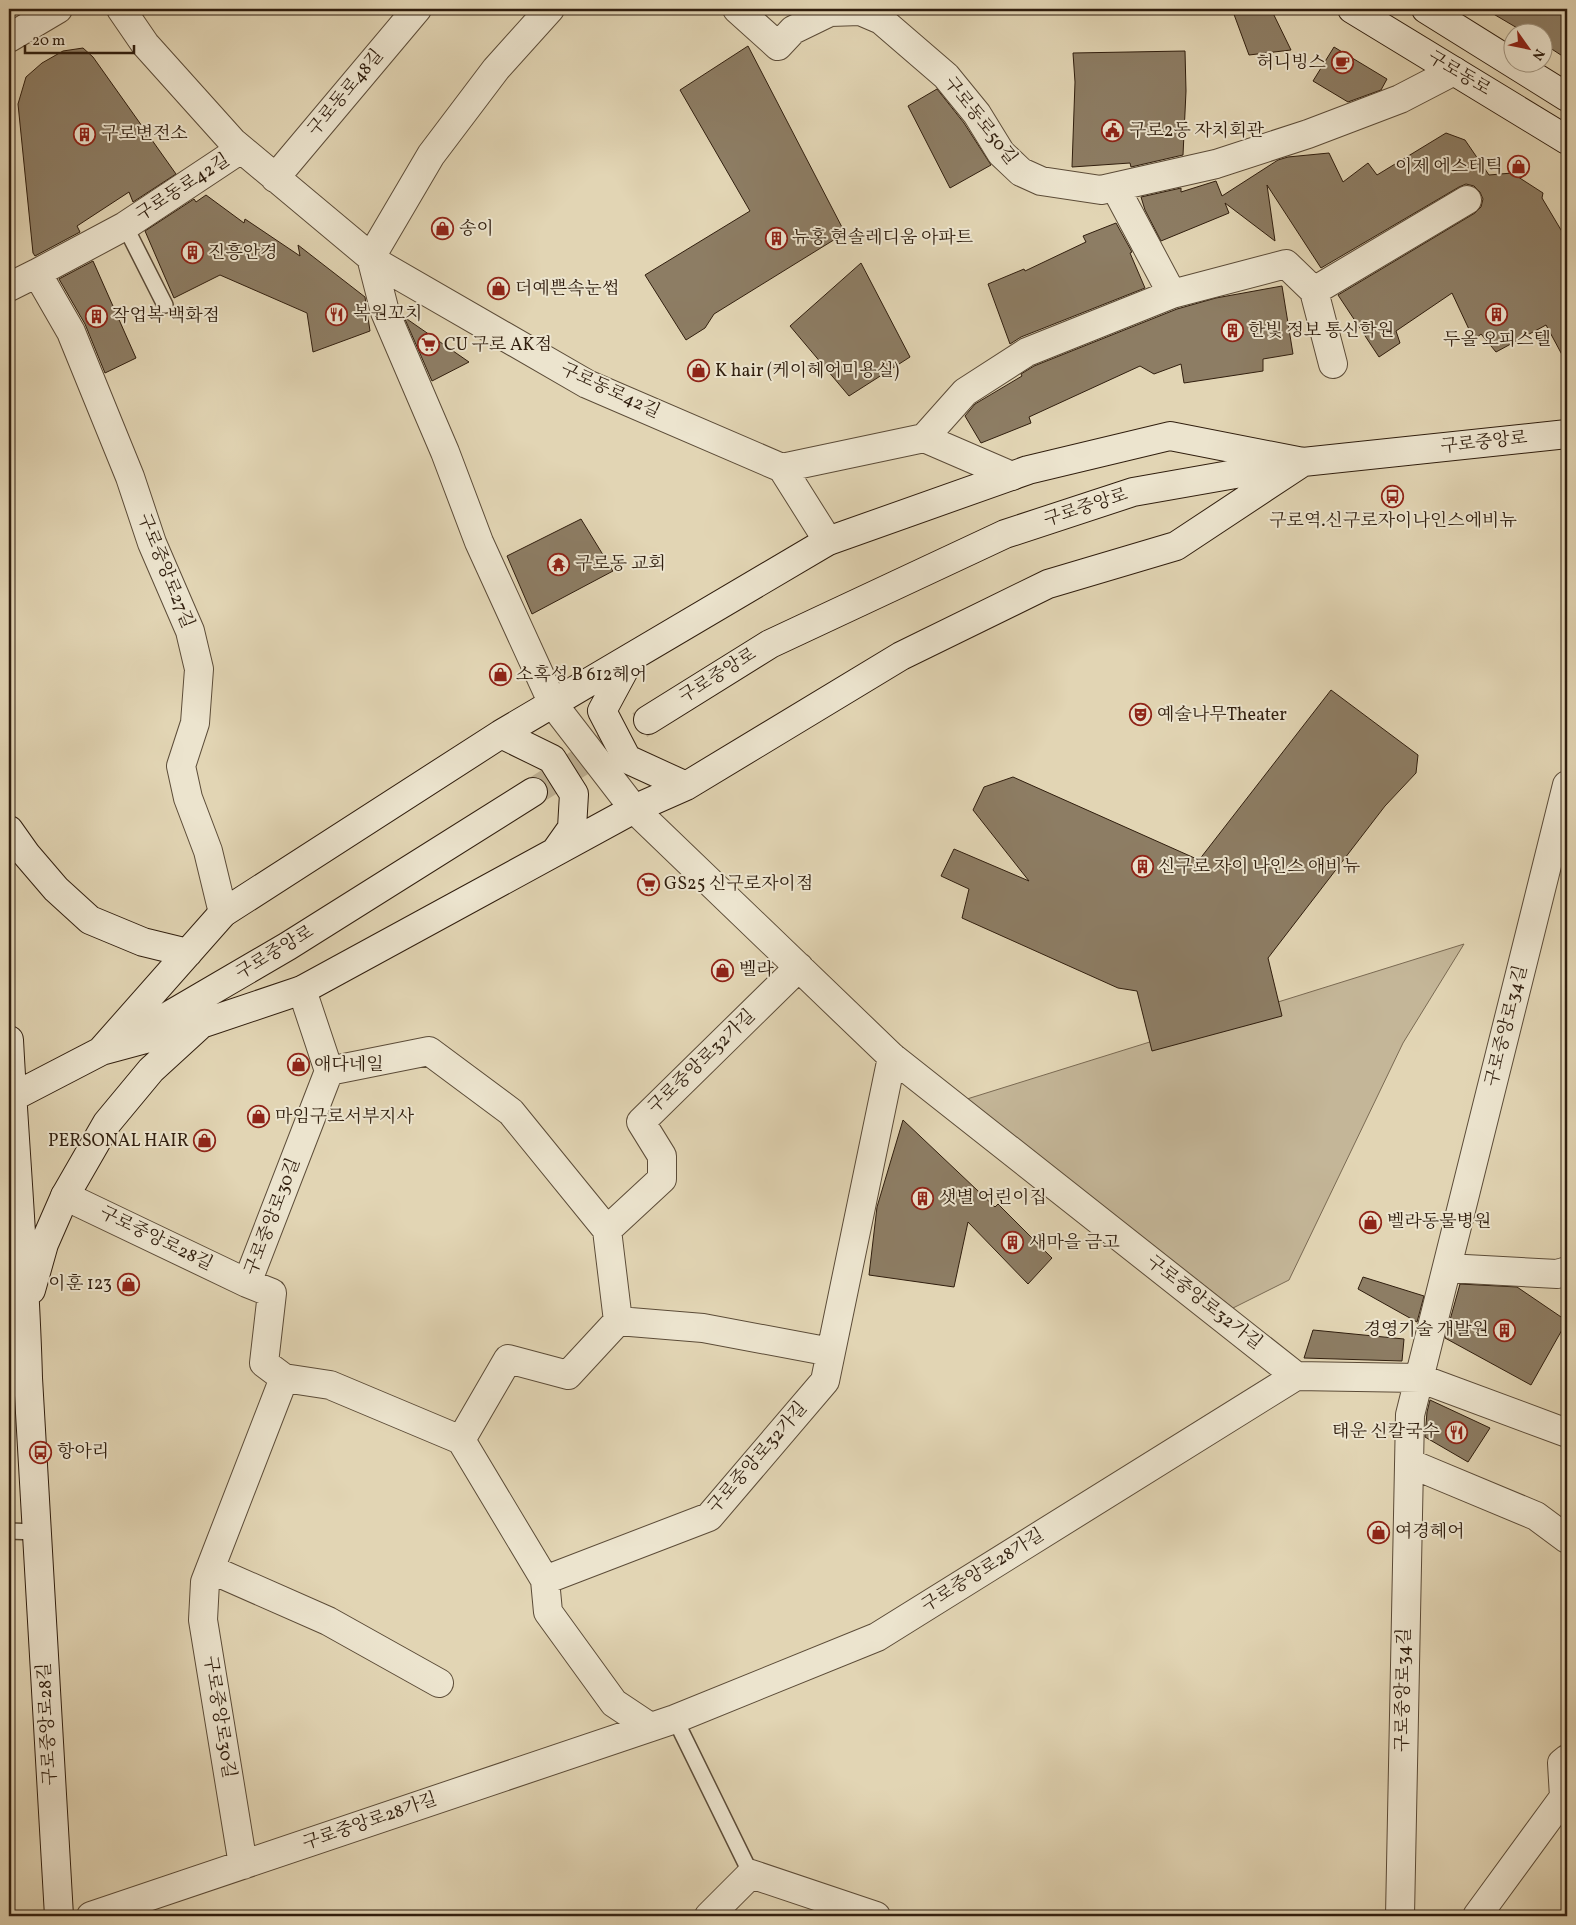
<svg xmlns="http://www.w3.org/2000/svg" width="1576" height="1925" font-family="Vollkorn,'Noto Serif KR',serif">
<style>
.green{fill:#c4b698;stroke:#7a6a53}
.building{fill:#8d7d64;stroke:#301e0e}
.lines{fill:none;stroke-linecap:round;stroke-linejoin:round}
.secondary-tunnel{stroke:#beb093;stroke-width:28;stroke-dasharray:28 14;stroke-linecap:butt}
.lane-casing{stroke:#5c4c38;stroke-width:18}
.street-casing{stroke:#5c4c38;stroke-width:30}
.secondary-casing{stroke:#301e0e;stroke-width:30}
.lane{stroke:#ece4ce;stroke-width:15}
.street{stroke:#ece4ce;stroke-width:28}
.secondary{stroke:#ece4ce;stroke-width:28}
.labels{text-anchor:middle;dominant-baseline:central;stroke-width:4;stroke-linejoin:round;paint-order:stroke}
.poi-label{font-size:18px;fill:#301e0e;stroke:#ece4ce;text-anchor:start}
.street-label{font-size:18px;fill:#301e0e;stroke:#ece4ce}
</style>
<rect width="100%" height="100%" fill="#e2d5b4"/>
<filter id="stains"><feTurbulence type="fractalNoise" baseFrequency=".004" numOctaves="4"/><feColorMatrix values="0 0 0 0 .2 0 0 0 0 .09 0 0 0 0 .02 0 0 0 .5 -.17"/></filter>
<radialGradient id="worn" r=".72"><stop offset=".6" stop-color="#630" stop-opacity="0"/><stop offset="1" stop-color="#630" stop-opacity=".3"/></radialGradient>
<path class="green" d="M 1464,944 L 1403,1043 L 1289,1280 L 1233,1308 L 967,1099 Z"/>
<path class="building" d="M 1232,9 L 1271,9 L 1291,50 L 1249,55 Z
M 1485,9 L 1567,9 L 1567,59 L 1544,44 L 1544,32 L 1524,32 Z
M 748,46 L 845,233 L 714,314 L 705,328 L 686,340 L 645,275 L 750,211 L 680,90 Z
M 1334,47 L 1387,79 L 1381,90 L 1348,102 L 1313,81 Z
M 83,48 L 93,57 L 176,174 L 133,202 L 129,192 L 77,226 L 80,232 L 35,256 L 33,253 L 18,104 L 26,77 L 42,63 L 63,51 Z
M 1185,51 L 1186,91 L 1183,155 L 1131,167 L 1130,163 L 1072,167 L 1075,82 L 1073,53 Z
M 937,89 L 964,123 L 991,165 L 950,188 L 908,106 Z
M 1446,133 L 1465,140 L 1489,175 L 1512,173 L 1543,193 L 1542,198 L 1567,240 L 1567,364 L 1546,325 L 1496,352 L 1481,334 L 1474,340 L 1452,293 L 1396,331 L 1400,343 L 1379,357 L 1338,295 L 1475,213 L 1481,207 L 1483,199 L 1480,192 L 1474,186 L 1466,184 L 1459,187 L 1321,268 L 1267,185 L 1275,241 L 1225,203 L 1229,213 L 1161,241 L 1145,210 L 1141,197 L 1181,188 L 1181,192 L 1216,181 L 1222,196 L 1278,160 L 1288,157 L 1329,153 L 1343,182 L 1368,163 L 1377,175 Z
M 206,195 L 244,223 L 245,219 L 300,256 L 298,245 L 365,297 L 370,331 L 313,352 L 307,313 L 220,275 L 174,298 L 145,231 L 194,199 L 196,202 Z
M 1116,223 L 1132,252 L 1130,253 L 1145,288 L 1021,337 L 1010,344 L 988,284 L 1024,269 L 1025,271 L 1086,242 L 1083,236 Z
M 93,261 L 136,358 L 105,373 L 85,324 L 59,279 Z
M 861,263 L 910,357 L 849,396 L 790,326 Z
M 1282,286 L 1293,354 L 1263,359 L 1263,371 L 1184,383 L 1181,364 L 1154,374 L 1140,366 L 1029,417 L 1031,423 L 981,443 L 965,416 L 975,404 L 1022,376 L 1021,374 L 1034,366 L 1177,309 L 1216,298 Z
M 404,317 L 469,362 L 432,381 Z
M 581,519 L 613,571 L 532,614 L 507,556 Z
M 1331,690 L 1418,755 L 1416,773 L 1385,806 L 1268,958 L 1282,1016 L 1152,1051 L 1137,991 L 1118,988 L 962,918 L 969,889 L 941,876 L 954,849 L 1029,881 L 973,810 L 984,787 L 1013,777 L 1199,860 Z
M 903,1120 L 995,1207 L 998,1204 L 1052,1258 L 1028,1284 L 968,1222 L 954,1287 L 869,1275 L 877,1207 Z
M 1363,1277 L 1424,1296 L 1417,1322 L 1358,1289 Z
M 1460,1284 L 1517,1287 L 1567,1321 L 1531,1385 L 1445,1338 Z
M 1313,1330 L 1404,1339 L 1402,1361 L 1304,1358 Z
M 1430,1400 L 1490,1428 L 1468,1462 L 1425,1437 L 1427,1412 Z"/>
<g class="lines">
<path class="secondary-tunnel" d="M 533,792 L 648,720"/>
<defs>
<path id="lane" d="M 125,226 L 165,305
M 9,1379 L 28,1378
M 9,1531 L 37,1532
M 675,1719 L 751,1874"/>
<path id="street" d="M 121,9 L 145,44 L 233,142 L 379,264 L 587,384 L 782,468 L 828,541
M 550,9 L 496,69 L 431,155 L 371,257 L 385,312 L 445,452 L 479,542 L 553,704 L 634,809 L 892,1057 L 1296,1376 L 1419,1378 L 1567,1433
M 737,9 L 778,46 L 793,30 L 830,12 L 860,11 L 881,20 L 946,76 L 977,114 L 1001,153 L 1021,172 L 1041,181 L 1101,190 L 1216,164 L 1308,134 L 1400,99 L 1454,71
M 9,38 L 58,9
M 275,178 L 417,9
M 1115,187 L 1172,294
M 37,273 L 125,226 L 241,149
M 9,287 L 37,273 L 71,332 L 130,477 L 152,543 L 190,631 L 199,669 L 195,723 L 181,766 L 188,798 L 208,851 L 223,913
M 1333,364 L 1314,291 L 1467,200
M 924,438 L 965,392 L 1027,352 L 1172,294 L 1286,264 L 1314,291
M 782,468 L 924,438 L 1012,476
M 302,990 L 329,1071
M 65,1196 L 247,1283
M 1447,1268 L 1557,1274 L 1567,1271
M 618,1321 L 607,1230 L 662,1179 L 662,1156 L 641,1122 L 799,967
M 284,1378 L 330,1385 L 461,1440 L 545,1580 L 548,1612 L 614,1703 L 650,1727
M 461,1440 L 508,1359 L 568,1375 L 618,1321 L 703,1328 L 831,1352
M 1409,1463 L 1536,1516 L 1567,1539
M 210,1569 L 328,1621 L 439,1683
M 545,1580 L 709,1517 L 825,1381 L 892,1057
M 243,1865 L 203,1620 L 205,1582 L 284,1378 L 264,1363 L 272,1293 L 247,1283 L 329,1071 L 429,1051 L 511,1112 L 607,1230
M 91,1916 L 675,1719 L 877,1637 L 1296,1376
M 709,1916 L 751,1874 L 876,1916
M 1400,1916 L 1410,1415 L 1567,785
M 1477,1916 L 1564,1797 L 1562,1763 L 1567,1759"/>
<path id="secondary" d="M 1352,9 L 1567,140
M 1426,9 L 1567,97
M 630,659 L 602,711 L 627,759 L 686,786
M 648,720 L 770,644 L 1005,534 L 1133,492 L 1303,462 L 1567,434
M 501,734 L 552,759 L 574,794 L 572,828 L 555,852
M 9,830 L 26,854 L 56,889 L 90,920 L 143,942 L 188,953
M 9,1040 C 15,1153 25,1266 28,1378 L 59,1916
M 101,1051 L 223,913 L 501,734 L 828,541 L 1028,470 L 1170,436 L 1303,462
M 101,1051 L 201,1024 L 302,990 L 634,809 L 686,786 L 901,656 L 1048,584 L 1176,546 L 1303,462
M 9,1099 L 163,1019 L 288,946 L 533,792
M 31,1290 L 44,1244 L 65,1196 L 107,1123 L 151,1070 L 198,1027"/>
</defs>
<use href="#lane" class="lane-casing"/>
<use href="#street" class="street-casing"/>
<use href="#secondary" class="secondary-casing"/>
<use href="#lane" class="lane"/>
<use href="#street" class="street"/>
<use href="#secondary" class="secondary"/>
</g>
<defs>
<symbol id="cafe-ring" viewBox="-11 -11 22 22"><circle r="9.5" fill="#ece4ce" stroke="#8f2418" stroke-width="1.5"/><path d="M-5.5-4.5H6V0H3Q3 3.5 0 3.5H-2.5Q-5.5 3.5-5.5 0ZM3-3.2v2h1.7v-2ZM-6 4.5H4V6H-6Z" fill="#8f2418"/></symbol>
<symbol id="civic-ring" viewBox="-11 -11 22 22"><circle r="9.5" fill="#ece4ce" stroke="#8f2418" stroke-width="1.5"/><path d="M-.6-6.5H3V-4.5H.6V-3L4-1V1h2V6H-6V1h2V-1L-.6-3ZM-1.2 2.5V6h2.4V2.5Z" fill="#8f2418"/></symbol>
<symbol id="building-ring" viewBox="-11 -11 22 22"><circle r="9.5" fill="#ece4ce" stroke="#8f2418" stroke-width="1.5"/><path d="M-4-6H4V6H1V3H-1V6H-4ZM-2.5-4.3h1.7v1.8h-1.7ZM.8-4.3h1.7v1.8H.8ZM-2.5-1h1.7V.8h-1.7ZM.8-1h1.7V.8H.8Z" fill="#8f2418"/></symbol>
<symbol id="shop-ring" viewBox="-11 -11 22 22"><circle r="9.5" fill="#ece4ce" stroke="#8f2418" stroke-width="1.5"/><path d="M-5-2.5h2.3a2.7 3.5 0 0 1 5.4 0H5L5.5 6h-11ZM-1.5-2.5h3a1.5 2.3 0 0 0-3 0Z" fill="#8f2418"/></symbol>
<symbol id="restaurant-ring" viewBox="-11 -11 22 22"><circle r="9.5" fill="#ece4ce" stroke="#8f2418" stroke-width="1.5"/><path d="M-5-6h1v4h1v-4h1v4h1v-4h1v5L-1.5 .5V6h-2V.5L-5-1ZM5-6V6H3V1.5H1.5Q1.5-4 5-6Z" fill="#8f2418"/></symbol>
<symbol id="supermarket-ring" viewBox="-11 -11 22 22"><circle r="9.5" fill="#ece4ce" stroke="#8f2418" stroke-width="1.5"/><path d="M-6-5.5h2.5l.6 2H6L4.5 2H-2.5L-4.4-4H-6ZM-1.5 3.2a1.3 1.3 0 1 0 .1 0ZM3 3.2a1.3 1.3 0 1 0 .1 0Z" fill="#8f2418"/></symbol>
<symbol id="bus-ring" viewBox="-11 -11 22 22"><circle r="9.5" fill="#ece4ce" stroke="#8f2418" stroke-width="1.5"/><path d="M-5-6H5V4H4V6H2V4H-2V6H-4V4H-5ZM-3.5-4V0h7V-4ZM-3.5 1.2v1.5H-2V1.2ZM2 1.2v1.5H3.5V1.2Z" fill="#8f2418"/></symbol>
<symbol id="temple-ring" viewBox="-11 -11 22 22"><circle r="9.5" fill="#ece4ce" stroke="#8f2418" stroke-width="1.5"/><path d="M0-6L5-2H3V0L6.5 2.5H4V6H1.5V3h-3V6H-4V2.5H-6.5L-3 0V-2H-5Z" fill="#8f2418"/></symbol>
<symbol id="theatre-ring" viewBox="-11 -11 22 22"><circle r="9.5" fill="#ece4ce" stroke="#8f2418" stroke-width="1.5"/><path d="M-5-5.5Q0-4 5-5.5V0Q5 5 0 6Q-5 5-5 0ZM-3.3-2.5H-1v1.5H-3.3ZM1-2.5H3.3v1.5H1ZM-2.8 1Q0 5.5 2.8 1Z" fill="#8f2418"/></symbol>
</defs>
<g fill-rule="evenodd">
<use href="#cafe-ring" x="1330" y="50" width="25" height="25"/>
<use href="#civic-ring" x="1100" y="118" width="25" height="25"/>
<use href="#building-ring" x="72" y="122" width="25" height="25"/>
<use href="#shop-ring" x="1506" y="154" width="25" height="25"/>
<use href="#shop-ring" x="430" y="216" width="25" height="25"/>
<use href="#building-ring" x="764" y="226" width="25" height="25"/>
<use href="#building-ring" x="180" y="240" width="25" height="25"/>
<use href="#shop-ring" x="486" y="276" width="25" height="25"/>
<use href="#restaurant-ring" x="324" y="302" width="25" height="25"/>
<use href="#building-ring" x="1484" y="302" width="25" height="25"/>
<use href="#building-ring" x="84" y="304" width="25" height="25"/>
<use href="#building-ring" x="1220" y="318" width="25" height="25"/>
<use href="#supermarket-ring" x="416" y="332" width="25" height="25"/>
<use href="#shop-ring" x="686" y="358" width="25" height="25"/>
<use href="#bus-ring" x="1380" y="484" width="25" height="25"/>
<use href="#temple-ring" x="546" y="552" width="25" height="25"/>
<use href="#shop-ring" x="488" y="662" width="25" height="25"/>
<use href="#theatre-ring" x="1128" y="702" width="25" height="25"/>
<use href="#building-ring" x="1130" y="854" width="25" height="25"/>
<use href="#supermarket-ring" x="636" y="872" width="25" height="25"/>
<use href="#shop-ring" x="710" y="958" width="25" height="25"/>
<use href="#shop-ring" x="286" y="1052" width="25" height="25"/>
<use href="#shop-ring" x="246" y="1104" width="25" height="25"/>
<use href="#shop-ring" x="192" y="1128" width="25" height="25"/>
<use href="#building-ring" x="910" y="1186" width="25" height="25"/>
<use href="#shop-ring" x="1358" y="1210" width="25" height="25"/>
<use href="#building-ring" x="1000" y="1230" width="25" height="25"/>
<use href="#shop-ring" x="116" y="1272" width="25" height="25"/>
<use href="#building-ring" x="1492" y="1318" width="25" height="25"/>
<use href="#restaurant-ring" x="1444" y="1420" width="25" height="25"/>
<use href="#bus-ring" x="28" y="1440" width="25" height="25"/>
<use href="#shop-ring" x="1366" y="1520" width="25" height="25"/>
</g>
<g class="labels">
<g class="poi-label">
<text x="1326" y="63" text-anchor="end">허니빙스</text>
<text x="1129" y="131">구로2동 자치회관</text>
<text x="101" y="134">구로변전소</text>
<text x="1503" y="167" text-anchor="end">이제 에스테틱</text>
<text x="459" y="229">송이</text>
<text x="792" y="238">뉴홍 현솔레디움 아파트</text>
<text x="208" y="253">진흥안경</text>
<text x="515" y="289">더예쁜속눈썹</text>
<text x="353" y="314">복원꼬치</text>
<text x="112" y="316">작업복 백화점</text>
<text x="1248" y="331">한빛 정보 통신학원</text>
<text x="1497" y="340" text-anchor="middle">두올 오피스텔</text>
<text x="444" y="345">CU 구로 AK점</text>
<text x="715" y="371">K hair (케이헤어미용실)</text>
<text x="1393" y="521" text-anchor="middle">구로역.신구로자이나인스에비뉴</text>
<text x="575" y="564">구로동 교회</text>
<text x="516" y="675">소혹성 B 612헤어</text>
<text x="1157" y="715">예술나무Theater</text>
<text x="1158" y="867">신구로 자이 나인스 애비뉴</text>
<text x="664" y="884">GS25 신구로자이점</text>
<text x="739" y="970">벨라</text>
<text x="314" y="1065">애다네일</text>
<text x="275" y="1117">마임구로서부지사</text>
<text x="189" y="1141" text-anchor="end">PERSONAL HAIR</text>
<text x="939" y="1198">샛별 어린이집</text>
<text x="1387" y="1222">벨라동물병원</text>
<text x="1029" y="1243">새마을 금고</text>
<text x="112" y="1284" text-anchor="end">이훈 123</text>
<text x="1489" y="1330" text-anchor="end">경영기술 개발원</text>
<text x="1440" y="1432" text-anchor="end">태운 신칼국수</text>
<text x="57" y="1452">항아리</text>
<text x="1395" y="1532">여경헤어</text>
</g>
<g class="street-label">
<text transform="translate(1459 74) rotate(31)">구로동로</text>
<text transform="translate(346 93) rotate(-50)">구로동로48길</text>
<text transform="translate(980 121) rotate(52)">구로동로50길</text>
<text transform="translate(183 188) rotate(-33)">구로동로42길</text>
<text transform="translate(610 391) rotate(25)">구로동로42길</text>
<text transform="translate(1484 443) rotate(-6)">구로중앙로</text>
<text transform="translate(1086 508) rotate(-18)">구로중앙로</text>
<text transform="translate(165 571) rotate(68)">구로중앙로27길</text>
<text transform="translate(718 676) rotate(-32)">구로중앙로</text>
<text transform="translate(275 953) rotate(-31)">구로중앙로</text>
<text transform="translate(1507 1026) rotate(-76)">구로중앙로34길</text>
<text transform="translate(702 1062) rotate(-44)">구로중앙로32가길</text>
<text transform="translate(273 1217) rotate(-69)">구로중앙로30길</text>
<text transform="translate(156 1239) rotate(26)">구로중앙로28길</text>
<text transform="translate(1204 1303) rotate(38)">구로중앙로32가길</text>
<text transform="translate(758 1458) rotate(-49)">구로중앙로32가길</text>
<text transform="translate(983 1571) rotate(-32)">구로중앙로28가길</text>
<text transform="translate(1404 1690) rotate(-89)">구로중앙로34길</text>
<text transform="translate(219 1717) rotate(81)">구로중앙로30길</text>
<text transform="translate(48 1724) rotate(-93)">구로중앙로28길</text>
<text transform="translate(370 1822) rotate(-19)">구로중앙로28가길</text>
</g>
</g>
<rect width="1576" height="1925" fill="none" stroke="#e2d5b4" stroke-width="30"/>
<rect x="10" y="10" width="1556" height="1905" fill="none" stroke="#301e0e" stroke-width="2.5"/>
<rect x="15" y="15" width="1546" height="1895" fill="none" stroke="#301e0e"/>
<g transform="translate(1528 48) rotate(123)"><circle r="24" fill="#ece4ce" stroke="#a19581"/>
<path d="M0-4L9 19L0 12L-9 19Z" fill="#8f2418"/>
<text y="-8" font-size="14" font-weight="bold" text-anchor="middle" fill="#301e0e">N</text>
</g>
<path d="M25 45v8h109v-8" fill="none" stroke="#301e0e" stroke-width="2.5"/>
<text x="32" y="45" font-size="15" fill="#301e0e" stroke="#ece4ce" stroke-width="4" paint-order="stroke">20 m</text>
<rect width="100%" height="100%" filter="url(#stains)"/>
<rect width="100%" height="100%" fill="url(#worn)"/>
</svg>
